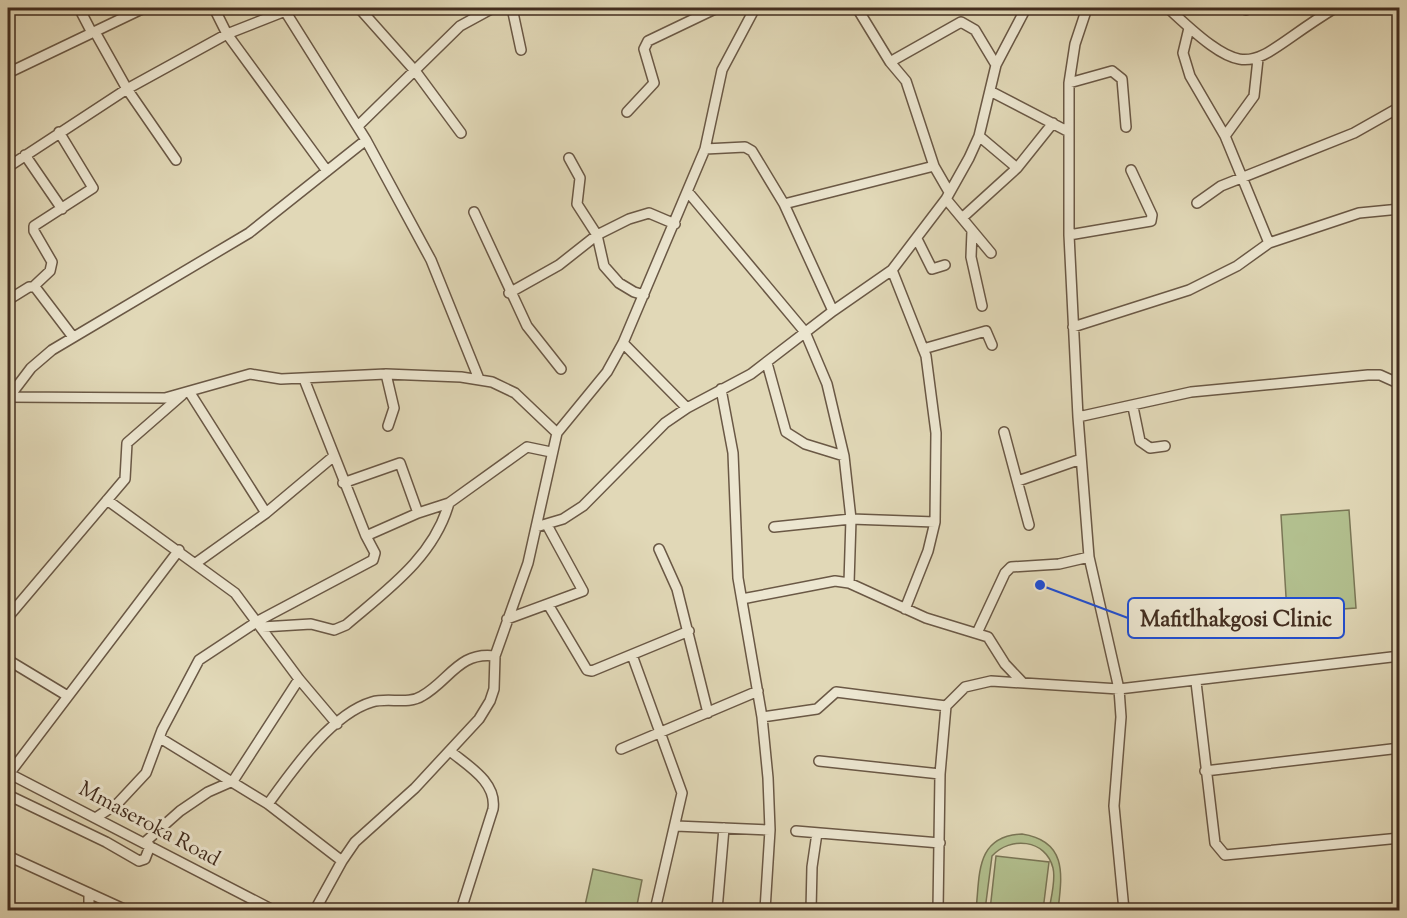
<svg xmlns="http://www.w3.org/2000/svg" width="1407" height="918" font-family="'Sorts Mill Goudy',serif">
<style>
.pitch{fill:#b2bf8e;stroke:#7a7656;stroke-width:1.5}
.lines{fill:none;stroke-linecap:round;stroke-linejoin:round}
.minor-casing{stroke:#6a5845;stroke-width:12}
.minor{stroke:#ece6d0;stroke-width:9}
.labels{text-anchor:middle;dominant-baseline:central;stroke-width:6;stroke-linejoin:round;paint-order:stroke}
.street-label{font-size:21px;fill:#422d1f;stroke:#ece6d0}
.leader{fill:none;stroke:#1d4ed8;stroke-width:2}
.callout-dot{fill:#1d4ed8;stroke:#ece6d0;stroke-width:2}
.callout{fill:#ece6d0;stroke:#1d4ed8;stroke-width:2}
.callout-label{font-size:22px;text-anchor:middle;font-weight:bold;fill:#422d1f}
</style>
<rect width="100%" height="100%" fill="#e1d8b7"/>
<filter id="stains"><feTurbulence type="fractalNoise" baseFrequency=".00333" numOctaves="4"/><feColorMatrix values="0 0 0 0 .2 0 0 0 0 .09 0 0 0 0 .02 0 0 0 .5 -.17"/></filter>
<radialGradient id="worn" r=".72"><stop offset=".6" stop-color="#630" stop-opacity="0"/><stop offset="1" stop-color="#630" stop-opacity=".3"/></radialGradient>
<path class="pitch" d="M 1349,510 L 1356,608 L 1287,613 L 1281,515 Z
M 1022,834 C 1068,841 1062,876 1058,910 L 1049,910 C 1051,898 1056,880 1053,868 C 1046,839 1010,836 992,856 L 985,910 L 976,910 C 980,875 975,836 1022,834 Z
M 996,856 L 1049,862 L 1043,910 L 990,910 Z
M 593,869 L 642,880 L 636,910 L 584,910 Z"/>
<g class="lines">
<defs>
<path id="minor" d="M 79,8 L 92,33
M 214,8 L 227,34 L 327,171
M 359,8 L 416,72 L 461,133
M 512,8 L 521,50
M 857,8 L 890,62 L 906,81 L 934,166 L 949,192
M 1087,8 L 1075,44 L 1069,83 L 1069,235 L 1078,417 L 1089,557 L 1119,689 L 1121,717 L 1114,806 L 1124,910
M 1168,8 C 1256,91 1247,61 1335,8
M 1246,8 L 1246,10
M 285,11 L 366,140 L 431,260 L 479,379
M 1189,28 L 1183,53 L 1190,76 L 1225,136 L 1269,243
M 95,32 L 127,89 L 176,160
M 890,62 L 961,22 L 975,30 L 996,65
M 8,73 L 144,8
M 1069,83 L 1112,71 L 1122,79 L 1126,127
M 990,91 L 1069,132
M 627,112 L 654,83 L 644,49 L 648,41 L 717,8
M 358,126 L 460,26 L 493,8
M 979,136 L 1017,168
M 1225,136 L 1254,96 L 1258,59
M 705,149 L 745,147 L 752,151 L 784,204 L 833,311
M 25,155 L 62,209
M 569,158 L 580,178 L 577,204 L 597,235 L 604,266 L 619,283 L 634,292 L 644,295
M 8,167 L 127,89 L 227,34 L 293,8
M 688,192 L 805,332 L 827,384 L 844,456 L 851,519 L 849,583
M 946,199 L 991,253
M 1197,203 L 1221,186 L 1354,133 L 1400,107
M 784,204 L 934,166
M 474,212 L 527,326 L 561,369
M 962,218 L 1017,168 L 1053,123
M 972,231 L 971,257 L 982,306
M 1069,235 L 1151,221 L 1152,215 L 1131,170
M 917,239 L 932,269 L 945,265
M 892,270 L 926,356 L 936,433 L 935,522 L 928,551 L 905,609
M 33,287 L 50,271 L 52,262 L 34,231 L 34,226 L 93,188 L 59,132
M 509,293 L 559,265 L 597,235 L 629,219 L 649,213 L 675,224
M 8,300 L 29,287 L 35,287 L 73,337
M 1073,327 L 1189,290 L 1237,266 L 1269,243 L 1359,213 L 1400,209
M 623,343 L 687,408
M 923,349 L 986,331 L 992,345
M 767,363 L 786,432 L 805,444 L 844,456
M 386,374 L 394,408 L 388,426
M 304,379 L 366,536 L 418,513 L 449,503 L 527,447 L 551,452
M 721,389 L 733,453 L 738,578 L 762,717 L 768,778 L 770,830 L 765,910
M 190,393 L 266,513
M 8,397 L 165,398 L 250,374 L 281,379 L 386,374 L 461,377 L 492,382 L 515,393 L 557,433
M 9,397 L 31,368 L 52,350 L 249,233 L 366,140
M 1133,407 L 1140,441 L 1150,448 L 1165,446
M 1078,417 L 1191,392 L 1368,375 L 1380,375 L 1400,384
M 1004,432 L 1029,525
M 1018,481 L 1081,459
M 343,483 L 400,463 L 418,513
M 107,500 L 235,593 L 299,679 L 337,724
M 536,527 L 563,519 L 583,506 L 665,423 L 687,408 L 751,374 L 833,311 L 892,270 L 946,199 L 969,158 L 979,136 L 996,65 L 1026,8
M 774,527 L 851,519 L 935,522
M 659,549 L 677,589 L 708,713
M 196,563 L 266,513 L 334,456
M 742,599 L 835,581 L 849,583 L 926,618 L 988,637 L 1005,664 L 1023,683
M 549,606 L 587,670 L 592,671 L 689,631
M 8,617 L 125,479 L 127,443 L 182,395
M 507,619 L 583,591 L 547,525
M 262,627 L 311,624 L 334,630 L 346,625 C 387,590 434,557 449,503
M 977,633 L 1005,573 L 1011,567 L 1059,564 L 1089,557
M 632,655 L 682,793 L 655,910
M 8,660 L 66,695
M 1196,682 L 1215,843 L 1225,855 L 1400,838
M 762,717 L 817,709 L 836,692 L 946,706
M 160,738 L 268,804 L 342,861
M 621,749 L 758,691
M 450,751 C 468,766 497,782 493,809 L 461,910
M 819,761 L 940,774
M 1205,771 L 1400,748
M 8,773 L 273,910
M 9,774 L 179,550
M 8,795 L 106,842 L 139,861 L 145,859 L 150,846
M 268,804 C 292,771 331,714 372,702 C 388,697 408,705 422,696 C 449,681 459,651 495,656
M 97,817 L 118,803 L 146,773 L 162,730 L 199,660 L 258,621 L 373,560 L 375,553 L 366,536
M 676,826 L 770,830
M 796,831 L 940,843
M 144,843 L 180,811 L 208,792 L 233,781 L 299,679
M 8,856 L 126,910
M 89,910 L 89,893
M 315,910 L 342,861 L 355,842 L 415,788 L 479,719 L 490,701 L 494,689 L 495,656 L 528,563 L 557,433 L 607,372 L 623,343 L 705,149 L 722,70 L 755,8
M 717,910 L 724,828
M 811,910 L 812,867 L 817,833
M 938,910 L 940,774 L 946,706 L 965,687 L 991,681 L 1119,689 L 1400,656
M 1393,910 L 1400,908"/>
</defs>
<use href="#minor" class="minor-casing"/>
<use href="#minor" class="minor"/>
</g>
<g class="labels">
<g class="street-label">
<text transform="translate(149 825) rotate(28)">Mmaseroka Road</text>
</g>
</g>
<path class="leader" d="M1040 585L1128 618"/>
<circle class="callout-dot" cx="1040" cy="585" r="6"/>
<rect class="callout" x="1128" y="598" width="216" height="40" rx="6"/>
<g class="callout-label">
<text x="1236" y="626">Mafitlhakgosi Clinic</text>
</g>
<rect width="1407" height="918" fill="none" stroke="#e1d8b7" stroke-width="30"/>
<rect x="9" y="9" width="1389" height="900" fill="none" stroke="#422d1f" stroke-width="3"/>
<rect x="15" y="15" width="1377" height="888" fill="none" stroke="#422d1f" stroke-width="1.5"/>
<rect width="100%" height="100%" filter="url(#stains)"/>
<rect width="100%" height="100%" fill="url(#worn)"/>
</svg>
